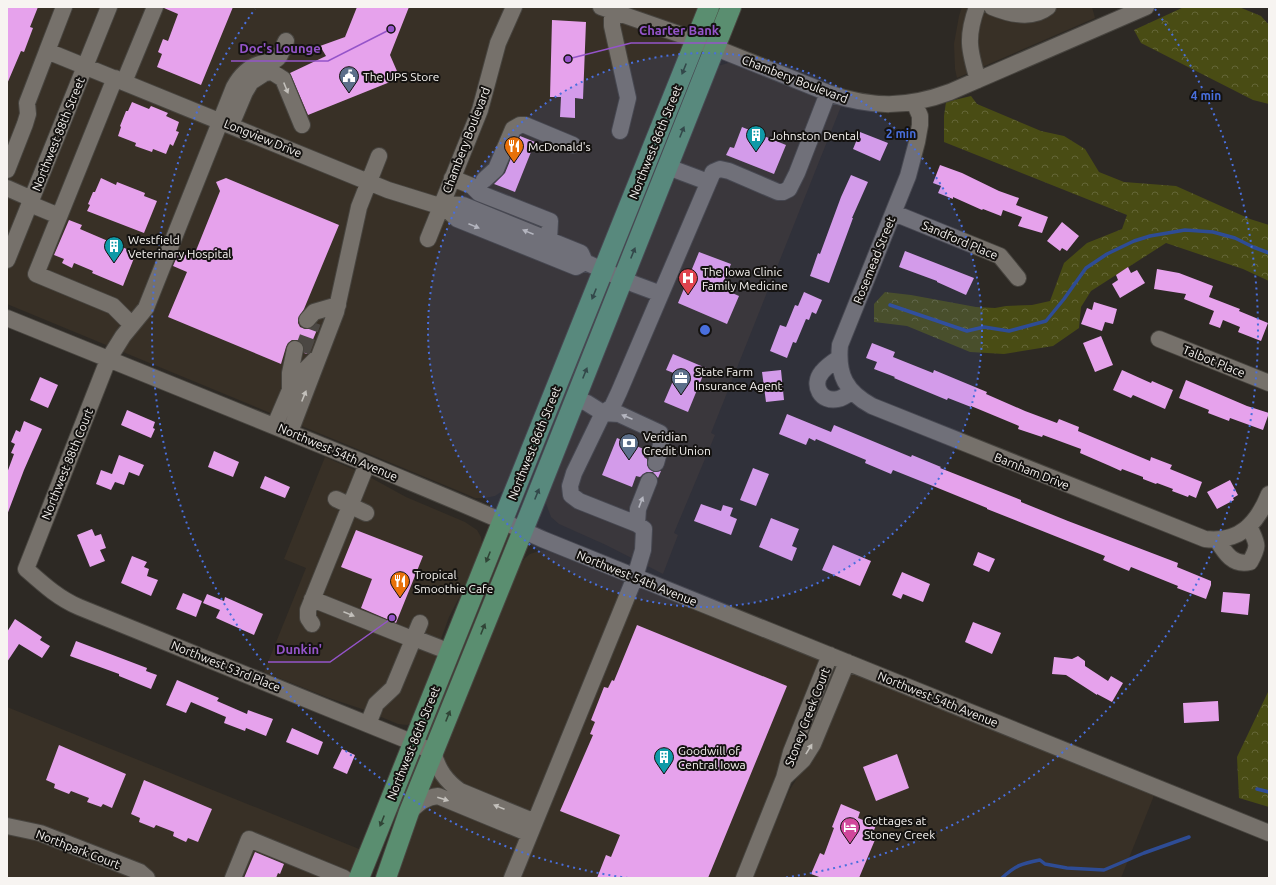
<svg xmlns="http://www.w3.org/2000/svg" width="1276" height="885" font-family="Ubuntu,sans-serif">
<style>
.built{fill:#383026}
.forest{fill:url(#forest-crowns)}
.lines{fill:none;stroke-linecap:round;stroke-linejoin:round}
.stream{stroke:#2e4c95;stroke-width:3.5}
.building{fill:#e6a2ec}
.minor-tunnel{stroke:#4b4743;stroke-width:16;stroke-dasharray:16 8;stroke-linecap:butt}
.minor-casing{stroke:#47443f;stroke-width:18}
.major-casing{stroke:#47443f;stroke-width:22}
.minor{stroke:#76716b;stroke-width:16}
.major{stroke:#5a8e70;stroke-width:20}
.oneway{fill:#304436}
.oneway2{fill:#c3c0bb}
.ring{fill:none;stroke:#496fdd;stroke-width:2;stroke-dasharray:2 4}
.labels{text-anchor:middle;dominant-baseline:central;stroke-width:4;stroke-linejoin:round;paint-order:stroke}
.poi-label{font-size:12px;fill:#f7f4f1;stroke:#141210;text-anchor:start}
.street-label{font-size:12px;fill:#f7f4f1;stroke:#141210}
.centre{fill:#496fdd;stroke:#141210;stroke-width:2}
.ring-label{font-size:12px;text-anchor:middle;font-weight:bold;fill:#496fdd;stroke:#141210;stroke-width:4;stroke-linejoin:round;paint-order:stroke}
.leader{fill:none;stroke:#9454c9;stroke-width:1.5}
.callout-dot{fill:#9454c9;stroke:#141210;stroke-width:1.5}
.callout-label{font-size:13px;text-anchor:middle;font-weight:bold;fill:#9454c9;stroke:#141210;stroke-width:4;stroke-linejoin:round;paint-order:stroke}
</style>
<defs>
<pattern id="forest-crowns" width="20" height="18" patternUnits="userSpaceOnUse"><rect width="20" height="18" fill="#494c14"/><path d="M2 6a3 3 0 1 1 6 0M12 15a3 3 0 1 1 6 0" fill="none" stroke="#646637"/></pattern>
</defs>
<rect width="100%" height="100%" fill="#2d2924"/>
<path class="built" d="M 7,7 L 701,7 L 510,482 L 504,490 L 495,496 L 485,498 L 475,498 L 466,494 L 7,304 Z
M 962,7 L 1092,7 L 1095,18 L 957,78 L 955,69 L 954,44 L 959,16 Z
M 728,63 L 733,63 L 842,104 L 711,433 L 715,435 L 674,533 L 678,535 L 663,574 L 606,545 L 559,524 L 551,517 L 545,501 L 718,66 Z
M 325,457 L 366,475 L 406,497 L 465,522 L 477,530 L 481,537 L 482,544 L 481,552 L 474,569 L 449,617 L 436,653 L 438,658 L 411,723 L 407,725 L 398,724 L 362,709 L 329,698 L 264,672 L 306,568 L 284,559 Z
M 542,550 L 554,552 L 817,658 L 819,660 L 820,664 L 819,671 L 735,878 L 393,878 L 413,824 L 518,568 L 525,558 L 530,554 Z
M 855,673 L 1155,793 L 1121,878 L 752,878 L 789,791 L 816,748 L 848,676 Z
M 7,707 L 369,853 L 359,878 L 7,878 Z"/>
<path class="forest" d="M 1184,7 L 1239,7 L 1261,16 L 1269,25 L 1269,104 L 1253,100 L 1141,43 L 1134,30 Z
M 971,96 L 977,104 L 1041,131 L 1064,136 L 1085,149 L 1099,172 L 1124,182 L 1176,186 L 1250,219 L 1269,225 L 1269,281 L 1243,269 L 1166,243 L 1091,291 L 1081,307 L 1079,328 L 1053,346 L 1004,354 L 970,352 L 907,326 L 874,322 L 874,304 L 885,292 L 911,295 L 976,307 L 995,308 L 1006,306 L 1032,305 L 1050,301 L 1064,263 L 1087,243 L 1122,229 L 1127,215 L 944,142 L 944,116 L 946,102 Z
M 1268,692 L 1269,692 L 1269,807 L 1239,798 L 1237,757 Z"/>
<g class="lines">
<path class="stream" d="M 890,305 L 967,331 L 984,327 L 1009,331 L 1046,321 L 1064,299 L 1086,268 L 1107,254 L 1134,241 L 1150,236 L 1185,230 L 1213,232 L 1235,238 L 1253,247 L 1269,253
M 1257,789 L 1269,792
M 1002,878 C 1016,865 1021,864 1040,860 L 1045,864 L 1067,868 L 1104,870 L 1144,853 L 1189,837"/>
</g>
<path class="building" d="M 7,7 L 38,7 L 30,27 L 33,28 L 24,52 L 21,51 L 7,84 Z
M 164,7 L 233,7 L 201,85 L 157,67 L 162,54 L 158,52 L 163,39 L 168,41 L 178,14 L 164,8 Z
M 357,7 L 409,7 L 390,55 L 400,78 L 308,115 L 290,73 L 326,56 L 320,46 L 345,37 Z
M 552,20 L 586,22 L 583,99 L 575,98 L 575,118 L 560,117 L 561,97 L 550,97 Z
M 132,102 L 149,109 L 151,106 L 168,113 L 166,116 L 179,122 L 176,131 L 179,132 L 173,146 L 170,144 L 166,154 L 153,149 L 152,152 L 135,146 L 136,143 L 118,136 L 121,127 L 120,126 L 126,111 L 128,111 Z
M 742,127 L 786,145 L 774,174 L 726,155 L 730,147 L 734,148 Z
M 860,132 L 888,143 L 880,161 L 853,149 Z
M 520,136 L 535,142 L 515,192 L 494,184 L 505,173 Z
M 940,165 L 962,173 L 999,191 L 1019,198 L 1016,205 L 1048,217 L 1042,233 L 1018,226 L 1022,217 L 1003,210 L 1001,216 L 983,209 L 982,210 L 953,197 L 953,199 L 938,193 L 941,186 L 933,183 Z
M 851,175 L 868,182 L 852,218 L 853,218 L 829,283 L 810,276 L 818,253 L 820,254 L 841,197 Z
M 101,178 L 116,185 L 117,182 L 145,193 L 144,196 L 157,201 L 144,233 L 87,211 L 90,205 L 88,204 L 93,192 L 95,192 Z
M 226,178 L 339,225 L 304,309 L 298,319 L 298,323 L 300,327 L 305,329 L 310,329 L 317,324 L 319,325 L 307,354 L 304,353 L 304,346 L 302,342 L 297,340 L 292,340 L 288,343 L 286,347 L 281,364 L 168,317 L 187,272 L 173,266 L 179,252 L 193,258 L 220,191 L 216,182 Z
M 69,220 L 82,225 L 80,229 L 136,253 L 123,286 L 92,273 L 93,271 L 74,263 L 72,268 L 62,263 L 64,259 L 54,255 Z
M 1062,222 L 1079,236 L 1067,251 L 1062,248 L 1060,251 L 1047,241 Z
M 905,251 L 974,278 L 966,295 L 937,282 L 937,281 L 899,267 Z
M 699,252 L 731,264 L 721,288 L 739,296 L 727,324 L 678,303 Z
M 1128,267 L 1131,273 L 1137,270 L 1145,283 L 1120,298 L 1112,284 L 1118,280 L 1116,275 Z
M 1157,269 L 1179,273 L 1213,286 L 1209,297 L 1240,309 L 1239,311 L 1268,323 L 1261,341 L 1238,332 L 1240,327 L 1223,320 L 1220,328 L 1209,324 L 1214,311 L 1184,299 L 1186,294 L 1154,289 Z
M 804,292 L 822,300 L 816,314 L 812,312 L 809,320 L 806,319 L 796,343 L 793,342 L 787,358 L 770,351 L 780,325 L 786,327 L 795,305 L 798,306 Z
M 1094,302 L 1117,309 L 1113,324 L 1105,322 L 1102,331 L 1081,324 L 1087,308 L 1092,310 Z
M 1101,336 L 1113,365 L 1095,372 L 1083,343 Z
M 872,343 L 895,352 L 893,357 L 933,373 L 934,370 L 987,392 L 986,394 L 1025,411 L 1057,423 L 1059,419 L 1079,427 L 1078,431 L 1150,461 L 1151,457 L 1172,465 L 1170,469 L 1202,482 L 1196,498 L 1189,495 L 1188,497 L 1172,491 L 1173,489 L 1157,483 L 1156,484 L 1143,479 L 1143,477 L 1122,469 L 1121,471 L 1110,466 L 1080,453 L 1081,449 L 1043,435 L 1042,437 L 1018,429 L 1019,426 L 971,406 L 971,407 L 948,398 L 947,400 L 894,378 L 895,377 L 874,369 L 877,362 L 866,358 Z
M 673,354 L 706,368 L 688,412 L 664,402 L 676,374 L 666,370 Z
M 781,370 L 784,400 L 766,402 L 762,372 Z
M 1122,370 L 1151,383 L 1152,381 L 1173,390 L 1165,409 L 1133,395 L 1131,398 L 1113,390 Z
M 40,377 L 58,385 L 48,408 L 30,400 Z
M 1186,380 L 1247,406 L 1269,413 L 1263,430 L 1230,418 L 1229,421 L 1208,413 L 1209,410 L 1179,398 Z
M 127,410 L 155,422 L 153,428 L 155,429 L 151,438 L 121,425 Z
M 787,414 L 831,432 L 834,425 L 911,457 L 912,455 L 941,467 L 940,468 L 1021,500 L 1021,502 L 1068,521 L 1178,563 L 1177,567 L 1211,581 L 1211,585 L 1206,599 L 1177,588 L 1178,586 L 1131,567 L 1129,571 L 1103,560 L 1105,556 L 987,509 L 987,508 L 933,486 L 893,470 L 891,474 L 865,463 L 866,460 L 816,439 L 815,441 L 809,438 L 806,445 L 779,434 Z
M 24,421 L 42,429 L 24,470 L 7,515 L 7,473 L 14,454 L 11,453 L 15,444 L 11,442 L 16,430 L 20,432 Z
M 617,438 L 646,450 L 644,457 L 647,459 L 647,465 L 649,469 L 654,472 L 661,471 L 658,478 L 653,472 L 647,472 L 643,474 L 640,477 L 636,476 L 632,487 L 602,475 Z
M 214,451 L 239,462 L 233,477 L 208,467 Z
M 119,455 L 144,465 L 139,476 L 129,472 L 124,485 L 115,482 L 111,490 L 96,484 L 101,470 L 112,474 Z
M 753,468 L 769,474 L 756,506 L 740,500 Z
M 265,476 L 290,487 L 285,498 L 260,488 Z
M 1230,480 L 1238,495 L 1233,498 L 1234,500 L 1217,509 L 1207,492 Z
M 701,504 L 721,511 L 723,505 L 733,508 L 730,516 L 737,519 L 731,535 L 694,521 Z
M 771,518 L 799,529 L 792,546 L 797,548 L 792,561 L 759,547 Z
M 92,529 L 95,536 L 101,534 L 106,548 L 100,550 L 105,561 L 90,567 L 77,535 Z
M 356,530 L 423,556 L 396,623 L 361,608 L 372,579 L 341,567 Z
M 833,545 L 871,561 L 860,586 L 822,570 Z
M 978,552 L 995,559 L 989,572 L 973,565 Z
M 132,556 L 147,562 L 144,567 L 149,569 L 147,576 L 158,580 L 151,596 L 121,583 Z
M 902,572 L 930,584 L 923,602 L 903,594 L 901,599 L 892,595 Z
M 1223,592 L 1250,594 L 1248,615 L 1221,612 Z
M 183,593 L 202,601 L 196,617 L 176,609 Z
M 207,594 L 224,601 L 225,597 L 263,614 L 254,635 L 216,618 L 220,610 L 203,603 Z
M 15,619 L 42,637 L 40,640 L 50,646 L 42,658 L 19,644 L 7,662 L 7,632 Z
M 973,622 L 1001,633 L 992,654 L 965,642 Z
M 637,625 L 787,686 L 708,878 L 597,878 L 606,855 L 611,857 L 620,835 L 560,811 L 593,735 L 590,734 L 595,722 L 591,720 L 604,687 L 608,688 L 612,680 L 614,681 Z
M 76,641 L 147,668 L 146,671 L 157,675 L 151,689 L 119,676 L 119,674 L 70,656 Z
M 1078,656 L 1085,661 L 1085,666 L 1108,681 L 1111,676 L 1123,683 L 1112,702 L 1097,694 L 1097,695 L 1066,675 L 1052,674 L 1054,657 L 1072,659 Z
M 177,680 L 219,698 L 217,701 L 247,714 L 248,710 L 273,719 L 266,736 L 246,728 L 245,731 L 224,723 L 226,717 L 191,702 L 186,713 L 166,705 Z
M 1218,701 L 1219,721 L 1184,723 L 1183,703 Z
M 292,728 L 323,742 L 318,755 L 286,742 Z
M 59,745 L 126,774 L 112,808 L 103,804 L 101,807 L 87,802 L 89,798 L 71,791 L 69,794 L 54,788 L 55,784 L 46,780 Z
M 342,749 L 355,755 L 347,774 L 333,768 Z
M 897,754 L 909,788 L 876,801 L 863,767 Z
M 144,780 L 212,809 L 198,842 L 188,838 L 186,842 L 173,836 L 174,832 L 156,825 L 154,828 L 139,822 L 140,818 L 131,814 Z
M 841,804 L 860,812 L 858,818 L 876,825 L 873,833 L 877,835 L 859,878 L 822,878 L 811,874 L 820,853 L 824,855 L 834,828 L 832,827 Z
M 255,852 L 284,864 L 280,874 L 278,873 L 276,878 L 244,878 Z"/>
<g class="lines">
<path class="minor-tunnel" d="M 302,352 L 313,322"/>
<defs>
<path id="minor" d="M 601,7 L 696,40 L 828,93 C 872,108 907,108 950,92 L 1146,7
M 977,7 C 966,37 969,50 978,80
M 992,7 C 1009,14 1032,20 1048,7
M 612,10 L 612,26 L 628,98 L 620,131
M 286,41 C 283,46 282,54 278,58 C 273,63 268,62 263,63 C 249,66 240,76 234,87 L 146,308 L 123,336 L 108,360 L 26,569 C 43,584 58,598 79,607 L 414,743 L 433,752 C 438,770 446,781 460,791 L 535,822
M 47,51 L 64,7
M 115,78 L 36,274 L 113,306 L 132,325
M 124,82 L 155,7
M 914,102 L 920,116 L 920,125 L 917,142 L 908,176 L 840,345 C 837,375 846,392 872,406 L 1205,539 C 1239,543 1257,524 1269,494
M 231,125 L 245,92 L 251,82 L 265,73 L 272,72 L 283,79 L 302,125
M 668,167 L 708,182
M 7,170 L 25,124 L 28,114 L 27,103 L 47,51 L 388,190 L 433,204 L 463,205 L 581,253 L 585,262 L 634,284 L 661,294
M 452,178 L 472,186 L 479,193 L 550,221 L 549,240
M 484,180 L 496,169 L 513,129 L 520,125 L 525,125 L 573,145
M 7,188 L 32,199
M 30,204 L 59,216
M 442,205 L 457,219 L 576,267 L 585,262
M 894,213 L 1000,256 L 1018,278
M 428,239 L 480,110 L 498,43 L 514,7
M 7,260 L 109,7
M 7,318 C 126,367 246,414 365,463 C 424,488 484,512 542,539 L 1269,833
M 307,320 L 314,312 L 338,305
M 1159,339 L 1269,383
M 839,358 C 833,362 826,367 822,372 C 811,385 821,403 838,399 C 843,398 847,395 851,392
M 290,389 L 290,373 L 295,349
M 576,399 L 587,403 L 603,413 L 619,414 L 660,433 L 661,445 L 656,463
M 275,425 L 290,390 L 297,378 L 316,359
M 290,432 L 336,312 L 359,207 L 379,156
M 336,499 L 366,513
M 637,524 L 638,509 L 649,481
M 1217,540 C 1225,553 1233,566 1250,562 C 1260,544 1257,544 1249,526
M 312,599 L 407,637 L 414,638 L 450,652
M 312,624 L 308,618 L 308,610 L 367,464
M 368,724 L 376,704 L 393,688 L 420,623
M 785,777 L 803,760 L 813,744 L 847,662
M 409,812 C 418,804 425,797 438,796 L 530,834
M 7,826 L 40,833 L 140,872 L 147,878
M 233,878 L 249,839 L 344,878
M 512,878 L 635,577 L 643,550 L 644,529 L 637,524 L 579,501 L 571,495 L 570,486 L 574,473 L 603,413 L 612,407 L 619,392 L 713,172 L 720,169 L 729,171 L 778,192 L 783,192 L 789,189 L 797,173 L 828,93
M 744,878 L 784,778 L 791,752 L 830,655"/>
<path id="major" d="M 359,878 L 709,7
M 386,878 L 409,812 L 532,508 L 731,7"/>
</defs>
<use href="#minor" class="minor-casing"/>
<use href="#major" class="major-casing"/>
<use href="#minor" class="minor"/>
<use href="#major" class="major"/>
</g>
<defs><path id="oneway-solid" d="M-6-.8H1V-3.2L6.5 0L1 3.2V.8H-6Z"/></defs>
<g class="oneway">
<use href="#oneway-solid" transform="translate(684 69) rotate(112)"/>
<use href="#oneway-solid" transform="translate(682 132) rotate(-68)"/>
<use href="#oneway-solid" transform="translate(633 253) rotate(-68)"/>
<use href="#oneway-solid" transform="translate(594 294) rotate(112)"/>
<use href="#oneway-solid" transform="translate(585 373) rotate(-68)"/>
<use href="#oneway-solid" transform="translate(537 494) rotate(-68)"/>
<use href="#oneway-solid" transform="translate(488 557) rotate(112)"/>
<use href="#oneway-solid" transform="translate(483 629) rotate(-68)"/>
<use href="#oneway-solid" transform="translate(448 716) rotate(-68)"/>
<use href="#oneway-solid" transform="translate(382 821) rotate(112)"/>
</g>
<g class="oneway2">
<use href="#oneway-solid" transform="translate(286 88) rotate(68)"/>
<use href="#oneway-solid" transform="translate(474 226) rotate(22)"/>
<use href="#oneway-solid" transform="translate(528 232) rotate(-158)"/>
<use href="#oneway-solid" transform="translate(304 396) rotate(-68)"/>
<use href="#oneway-solid" transform="translate(627 417) rotate(-157)"/>
<use href="#oneway-solid" transform="translate(641 502) rotate(-69)"/>
<use href="#oneway-solid" transform="translate(349 614) rotate(22)"/>
<use href="#oneway-solid" transform="translate(809 749) rotate(-58)"/>
<use href="#oneway-solid" transform="translate(443 799) rotate(17)"/>
<use href="#oneway-solid" transform="translate(499 807) rotate(-158)"/>
</g>
<circle cx="705" cy="330" r="277" fill="#496fdd" fill-opacity=".12"/>
<g class="ring">
<circle cx="705" cy="330" r="277"/>
<path d="M628 878A553 553 0 0 1 255 9M1155 9A553 553 0 0 1 782 878"/>
</g>
<defs>
<symbol id="civic-pin" viewBox="-11 -11 22 30"><path d="M0 17L-7.5 6A9.5 9.5 0 1 1 7.5 6Z" fill="#5c6f8a" stroke="#141210"/><path d="M-.6-6.5H3V-4.5H.6V-3L4-1V1h2V6H-6V1h2V-1L-.6-3ZM-1.2 2.5V6h2.4V2.5Z" fill="#fff"/></symbol>
<symbol id="building-pin" viewBox="-11 -11 22 30"><path d="M0 17L-7.5 6A9.5 9.5 0 1 1 7.5 6Z" fill="#0f9aa8" stroke="#141210"/><path d="M-4-6H4V6H1V3H-1V6H-4ZM-2.5-4.3h1.7v1.8h-1.7ZM.8-4.3h1.7v1.8H.8ZM-2.5-1h1.7V.8h-1.7ZM.8-1h1.7V.8H.8Z" fill="#fff"/></symbol>
<symbol id="restaurant-pin" viewBox="-11 -11 22 30"><path d="M0 17L-7.5 6A9.5 9.5 0 1 1 7.5 6Z" fill="#e8710a" stroke="#141210"/><path d="M-5-6h1v4h1v-4h1v4h1v-4h1v5L-1.5 .5V6h-2V.5L-5-1ZM5-6V6H3V1.5H1.5Q1.5-4 5-6Z" fill="#fff"/></symbol>
<symbol id="hospital-pin" viewBox="-11 -11 22 30"><path d="M0 17L-7.5 6A9.5 9.5 0 1 1 7.5 6Z" fill="#e0444e" stroke="#141210"/><path d="M-5-5h3v3.5h4V-5h3V5h-3V1.5h-4V5h-3Z" fill="#fff"/></symbol>
<symbol id="office-pin" viewBox="-11 -11 22 30"><path d="M0 17L-7.5 6A9.5 9.5 0 1 1 7.5 6Z" fill="#5c6f8a" stroke="#141210"/><path d="M-6-3h4V-5.5h4V-3h4V5H-6ZM-1-4.5V-3h2v-1.5ZM-6 0V1H6V0Z" fill="#fff"/></symbol>
<symbol id="bank-pin" viewBox="-11 -11 22 30"><path d="M0 17L-7.5 6A9.5 9.5 0 1 1 7.5 6Z" fill="#5c6f8a" stroke="#141210"/><path d="M-6-4H6V4H-6ZM0-2.3a2.3 2.3 0 1 0 0 4.6a2.3 2.3 0 1 0 0-4.6Z" fill="#fff"/></symbol>
<symbol id="hotel-pin" viewBox="-11 -11 22 30"><path d="M0 17L-7.5 6A9.5 9.5 0 1 1 7.5 6Z" fill="#d1479c" stroke="#141210"/><path d="M-6-4.5h1.5V1H6V5H4.5V3h-9V5H-6ZM-4 0a1.8 1.8 0 1 1 3.6 0ZM.5 0V-2.5h3Q6-2.5 6 0Z" fill="#fff"/></symbol>
</defs>
<g fill-rule="evenodd">
<use href="#civic-pin" x="338" y="65" width="22" height="30"/>
<use href="#building-pin" x="745" y="124" width="22" height="30"/>
<use href="#restaurant-pin" x="503" y="135" width="22" height="30"/>
<use href="#building-pin" x="103" y="235" width="22" height="30"/>
<use href="#hospital-pin" x="677" y="267" width="22" height="30"/>
<use href="#office-pin" x="670" y="367" width="22" height="30"/>
<use href="#bank-pin" x="618" y="432" width="22" height="30"/>
<use href="#restaurant-pin" x="389" y="570" width="22" height="30"/>
<use href="#building-pin" x="653" y="746" width="22" height="30"/>
<use href="#hotel-pin" x="839" y="816" width="22" height="30"/>
</g>
<g class="labels">
<g class="poi-label">
<text x="363" y="76">The UPS Store</text>
<text x="770" y="135">Johnston Dental</text>
<text x="528" y="146">McDonald's</text>
<text x="128" y="239">Westfield<tspan x="128" dy="14">Veterinary Hospital</tspan></text>
<text x="702" y="271">The Iowa Clinic<tspan x="702" dy="14">Family Medicine</tspan></text>
<text x="695" y="371">State Farm<tspan x="695" dy="14">Insurance Agent</tspan></text>
<text x="643" y="436">Veridian<tspan x="643" dy="14">Credit Union</tspan></text>
<text x="414" y="574">Tropical<tspan x="414" dy="14">Smoothie Cafe</tspan></text>
<text x="678" y="750">Goodwill of<tspan x="678" dy="14">Central Iowa</tspan></text>
<text x="864" y="820">Cottages at<tspan x="864" dy="14">Stoney Creek</tspan></text>
</g>
<g class="street-label">
<text transform="translate(795 79) rotate(21)">Chambery Boulevard</text>
<text transform="translate(58 134) rotate(-68)">Northwest 88th Street</text>
<text transform="translate(263 138) rotate(22)">Longview Drive</text>
<text transform="translate(466 140) rotate(-69)">Chambery Boulevard</text>
<text transform="translate(655 142) rotate(-68)">Northwest 86th Street</text>
<text transform="translate(960 240) rotate(23)">Sandford Place</text>
<text transform="translate(874 260) rotate(-68)">Rosemead Street</text>
<text transform="translate(1214 361) rotate(22)">Talbot Place</text>
<text transform="translate(534 443) rotate(-68)">Northwest 86th Street</text>
<text transform="translate(338 452) rotate(23)">Northwest 54th Avenue</text>
<text transform="translate(67 464) rotate(-68)">Northwest 88th Court</text>
<text transform="translate(1032 471) rotate(22)">Barnham Drive</text>
<text transform="translate(637 578) rotate(22)">Northwest 54th Avenue</text>
<text transform="translate(226 666) rotate(22)">Northwest 53rd Place</text>
<text transform="translate(938 699) rotate(22)">Northwest 54th Avenue</text>
<text transform="translate(807 717) rotate(-69)">Stoney Creek Court</text>
<text transform="translate(413 743) rotate(-68)">Northwest 86th Street</text>
<text transform="translate(78 849) rotate(21)">Northpark Court</text>
</g>
</g>
<circle cx="705" cy="330" r="6" class="centre"/>
<g class="ring-label">
<text x="1206" y="100">4 min</text>
<text x="901" y="138">2 min</text>
</g>
<path class="leader" d="M568 59L631 43H727M391 29L328 61H231M392 618L330 662H268"/>
<g class="callout-dot">
<circle cx="568" cy="59" r="4"/>
<circle cx="391" cy="29" r="4"/>
<circle cx="392" cy="618" r="4"/>
</g>
<g class="callout-label">
<text x="679" y="35">Charter Bank</text>
<text x="280" y="53">Doc's Lounge</text>
<text x="299" y="654">Dunkin'</text>
</g>
<rect width="1276" height="885" fill="none" stroke="#f7f4f1" stroke-width="16"/>
</svg>
